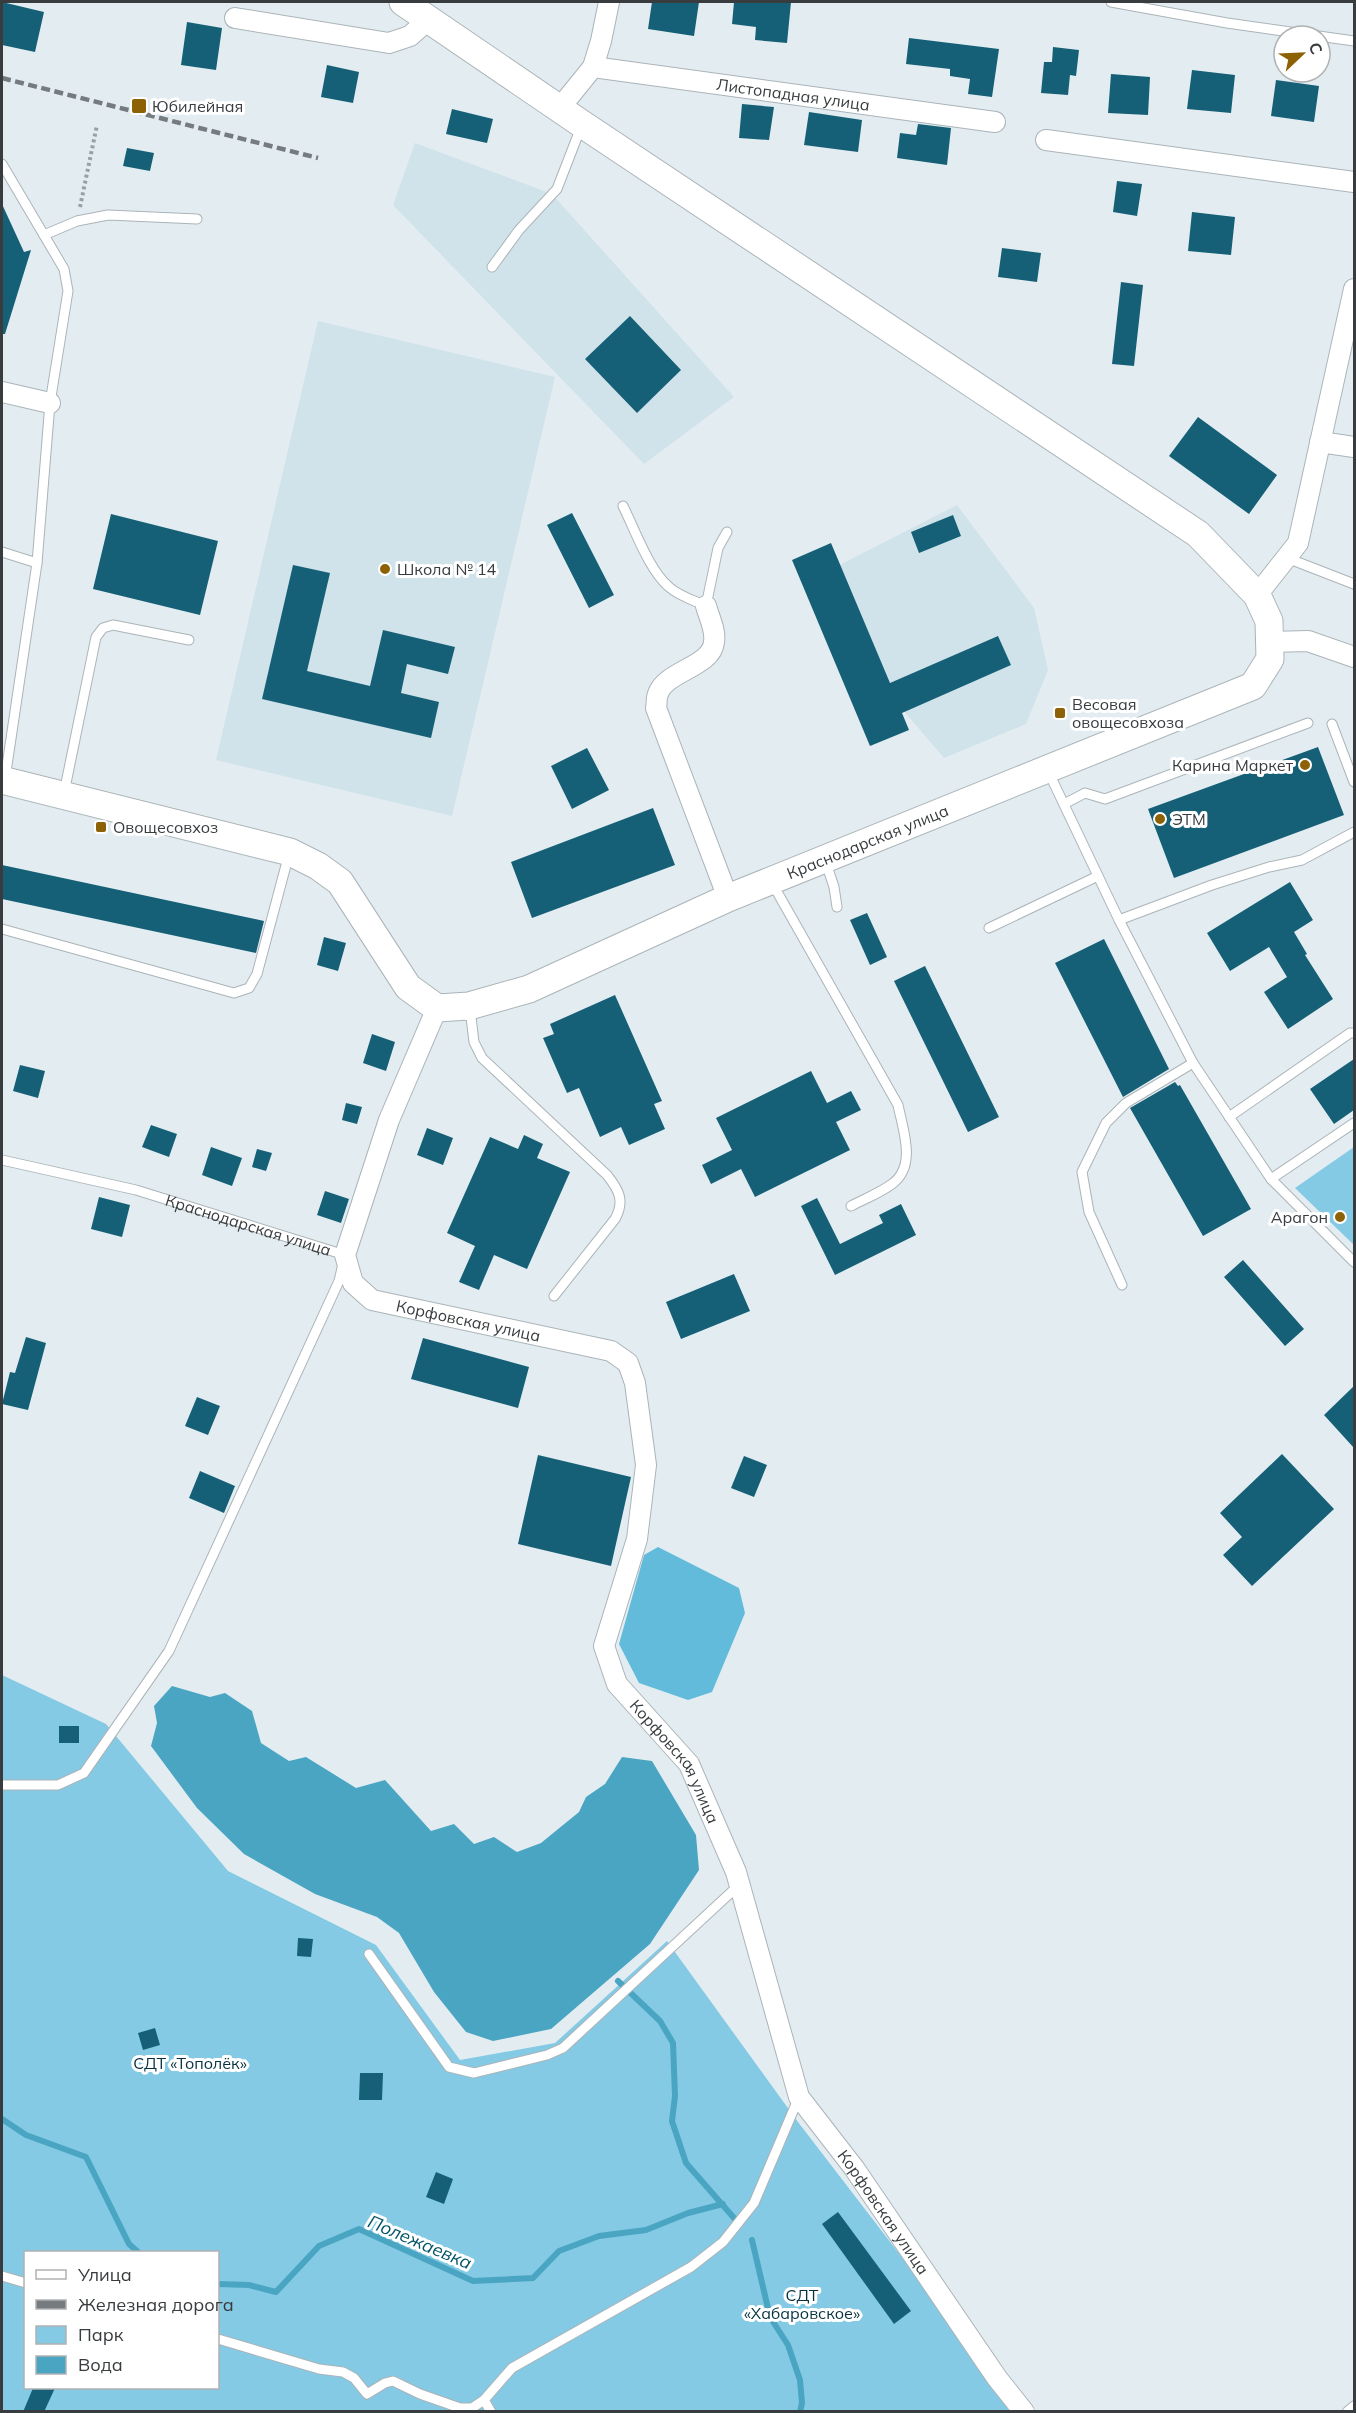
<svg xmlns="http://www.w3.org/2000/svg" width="1356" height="2413" font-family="Mulish,sans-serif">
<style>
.built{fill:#d0e2ea}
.green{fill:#84cae4;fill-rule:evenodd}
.forest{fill:#62bbdb}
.water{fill:#4aa5c3}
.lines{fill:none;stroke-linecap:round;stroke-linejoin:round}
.stream{stroke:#4aa5c3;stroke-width:6}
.building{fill:#156076}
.lane-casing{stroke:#abb4b8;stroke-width:11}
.street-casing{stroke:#abb4b8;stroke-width:22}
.secondary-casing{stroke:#abb4b8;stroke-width:29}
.path{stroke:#99a0a3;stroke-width:4;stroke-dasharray:3 3;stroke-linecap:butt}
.lane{stroke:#fff;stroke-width:9}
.street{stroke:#fff;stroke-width:20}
.secondary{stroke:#fff;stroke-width:27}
.rail{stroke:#757b7e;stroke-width:4.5;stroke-dasharray:9 4.5;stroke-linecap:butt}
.poi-dot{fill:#8d6106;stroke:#fff;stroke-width:2}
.labels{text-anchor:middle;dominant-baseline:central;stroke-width:6;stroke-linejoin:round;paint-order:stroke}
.street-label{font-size:16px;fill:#383c3e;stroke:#fff}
.poi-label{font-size:16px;fill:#383c3e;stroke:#fff;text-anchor:start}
.park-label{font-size:16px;fill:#06323f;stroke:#fff}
.water-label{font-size:18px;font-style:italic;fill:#025368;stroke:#fff}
</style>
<rect width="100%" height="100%" fill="#e3edf1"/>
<path class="built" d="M 415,143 L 552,194 L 734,397 L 644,464 L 393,205 Z
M 318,321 L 555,377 L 452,816 L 216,760 Z
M 957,505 L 1034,608 L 1048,670 L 1026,724 L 944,758 L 837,633 L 814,578 Z"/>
<path class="green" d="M 1354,1147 L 1354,1245 L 1295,1188 Z
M 2,1675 L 106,1724 L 228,1871 L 376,1945 L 460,2060 L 555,2043 L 667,1941 L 798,2122 L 1020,2411 L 2,2412 ZM 26,2252 L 218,2252 L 218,2388 L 26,2388 Z"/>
<path class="forest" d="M 658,1547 L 739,1588 L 745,1613 L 712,1692 L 688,1700 L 639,1683 L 619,1644 L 644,1555 Z"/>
<path class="water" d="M 172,1686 L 210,1697 L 225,1693 L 252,1711 L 261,1743 L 289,1761 L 306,1757 L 356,1788 L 385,1780 L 431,1831 L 454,1824 L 474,1844 L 494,1837 L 517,1852 L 541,1843 L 579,1812 L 586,1797 L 605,1784 L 622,1757 L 652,1761 L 696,1835 L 699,1870 L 650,1944 L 551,2029 L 493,2041 L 466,2032 L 434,1992 L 399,1933 L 377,1917 L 315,1894 L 244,1854 L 197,1808 L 151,1746 L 157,1723 L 154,1706 Z"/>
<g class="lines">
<path class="stream" d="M 618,1981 L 660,2021 L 673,2043 L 675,2096 L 672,2121 L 686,2163 L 734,2218
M 2,2119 L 26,2135 L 86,2157 L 129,2244 L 138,2252
M 752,2240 L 770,2317 L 788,2345 L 800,2380 L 802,2403 L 800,2412
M 218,2284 L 249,2285 L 276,2292 L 319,2246 L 359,2229 L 473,2281 L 533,2278 L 559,2251 L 599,2236 L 646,2230 L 688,2213 L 723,2204"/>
</g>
<path class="building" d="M 2,2 L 44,12 L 35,52 L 2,45 Z
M 652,2 L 699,2 L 694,36 L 648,29 Z
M 734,2 L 791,2 L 787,43 L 755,40 L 756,27 L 732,24 Z
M 187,22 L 222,28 L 216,70 L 181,65 Z
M 909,38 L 999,49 L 992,97 L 968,94 L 970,79 L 950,76 L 950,69 L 906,64 Z
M 1053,47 L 1079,50 L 1076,76 L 1070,75 L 1068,95 L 1041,93 L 1044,62 L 1052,62 Z
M 327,65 L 359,72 L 353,103 L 321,97 Z
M 1192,70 L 1235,75 L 1231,113 L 1187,109 Z
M 1111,74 L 1150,77 L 1148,115 L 1108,113 Z
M 1276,80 L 1319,86 L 1314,122 L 1271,116 Z
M 742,104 L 774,107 L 769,140 L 739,138 Z
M 452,109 L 493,119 L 487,143 L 446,134 Z
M 809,112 L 862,120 L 858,152 L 804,145 Z
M 918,124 L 951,128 L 947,165 L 897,158 L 900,133 L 916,135 Z
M 127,148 L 154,153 L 150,171 L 123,166 Z
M 1117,181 L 1142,184 L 1137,216 L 1113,212 Z
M 2,204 L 24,252 L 31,250 L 5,334 L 2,334 Z
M 1192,212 L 1235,217 L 1231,255 L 1188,251 Z
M 1002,248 L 1041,253 L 1037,282 L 998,277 Z
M 1121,282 L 1143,285 L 1134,366 L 1112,364 Z
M 630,316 L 681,370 L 637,413 L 585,359 Z
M 1198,417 L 1277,475 L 1249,514 L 1169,456 Z
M 572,513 L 614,595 L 589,608 L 547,525 Z
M 111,514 L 218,541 L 200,615 L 93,589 Z
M 953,515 L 961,536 L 919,553 L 911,532 Z
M 831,543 L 890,683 L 998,636 L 1011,665 L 902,713 L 909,730 L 870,746 L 792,560 Z
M 293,565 L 330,573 L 307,671 L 370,686 L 383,630 L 455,647 L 448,674 L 407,664 L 401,693 L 439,702 L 431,738 L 262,699 Z
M 1318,747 L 1344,815 L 1174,878 L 1148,809 Z
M 587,748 L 609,790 L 572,809 L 551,766 Z
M 653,808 L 675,865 L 532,918 L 511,862 Z
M 2,865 L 264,921 L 256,953 L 2,899 Z
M 1290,882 L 1313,920 L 1294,932 L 1307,954 L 1305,955 L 1333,999 L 1288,1029 L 1264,992 L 1287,977 L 1269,947 L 1230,971 L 1207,933 Z
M 867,913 L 887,957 L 870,965 L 850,920 Z
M 324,937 L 346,943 L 338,971 L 317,965 Z
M 1104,939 L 1169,1069 L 1123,1097 L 1055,963 Z
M 925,966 L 999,1117 L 968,1132 L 894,981 Z
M 615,995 L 662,1101 L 654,1104 L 665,1129 L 629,1145 L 621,1127 L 600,1137 L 579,1088 L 567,1093 L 543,1038 L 554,1034 L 550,1024 Z
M 372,1034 L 395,1042 L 386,1071 L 363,1063 Z
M 1354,1059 L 1354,1110 L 1334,1124 L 1310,1089 Z
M 20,1065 L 45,1071 L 38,1098 L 13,1091 Z
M 811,1071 L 827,1103 L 851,1091 L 861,1110 L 836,1122 L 850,1150 L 755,1197 L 741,1169 L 711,1184 L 702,1165 L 732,1150 L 716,1118 Z
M 1175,1082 L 1178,1086 L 1180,1085 L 1251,1209 L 1203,1236 L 1130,1108 Z
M 346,1103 L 362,1107 L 357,1124 L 342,1120 Z
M 151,1125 L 177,1134 L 169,1157 L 142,1147 Z
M 427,1128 L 453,1138 L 443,1165 L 417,1155 Z
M 524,1135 L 543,1144 L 537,1158 L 570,1172 L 527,1269 L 494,1255 L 479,1290 L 459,1282 L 475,1246 L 447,1233 L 490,1137 L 518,1149 Z
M 211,1147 L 242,1158 L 232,1186 L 202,1175 Z
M 257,1149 L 272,1153 L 266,1171 L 252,1167 Z
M 325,1191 L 349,1199 L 341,1223 L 317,1215 Z
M 99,1197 L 130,1205 L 122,1237 L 91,1229 Z
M 817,1198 L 840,1244 L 883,1223 L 879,1215 L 901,1204 L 916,1235 L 835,1275 L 801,1206 Z
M 1243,1260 L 1304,1329 L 1285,1346 L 1224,1277 Z
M 734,1274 L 750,1311 L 681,1339 L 666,1302 Z
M 26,1337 L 46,1343 L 28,1410 L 2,1404 L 10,1372 L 15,1373 Z
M 423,1338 L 529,1367 L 518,1408 L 411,1379 Z
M 1354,1386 L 1354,1448 L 1324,1415 Z
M 197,1397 L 220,1406 L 208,1435 L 185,1426 Z
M 1282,1454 L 1334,1509 L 1252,1586 L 1223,1555 L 1242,1537 L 1220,1513 Z
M 538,1455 L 631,1477 L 611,1566 L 518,1544 Z
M 744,1456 L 767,1465 L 754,1497 L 731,1488 Z
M 200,1471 L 235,1486 L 224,1513 L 189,1498 Z
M 59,1726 L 79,1726 L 79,1743 L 59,1743 Z
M 298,1938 L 313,1939 L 311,1957 L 297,1956 Z
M 155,2028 L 160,2045 L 143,2050 L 138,2033 Z
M 360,2073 L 383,2073 L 382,2100 L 359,2100 Z
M 436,2172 L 453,2179 L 444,2204 L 426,2197 Z
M 838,2212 L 911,2311 L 894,2324 L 822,2224 Z
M 33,2388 L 55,2388 L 44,2412 L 23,2412 Z"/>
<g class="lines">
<defs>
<g id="lane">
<path d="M 1111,2 L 1227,23 L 1354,41"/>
<path d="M 2,164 L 64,269 L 68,291 L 50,403 L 37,563 L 5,779"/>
<path d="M 44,235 L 77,221 L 108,215 L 197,219"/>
<path d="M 492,267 L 519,230 L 557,189 L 581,127"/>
<path d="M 623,506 C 635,530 649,570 669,587 C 679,596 693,600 706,606 L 718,548 L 727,532"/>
<path d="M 2,552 L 37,563"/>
<path d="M 1287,558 L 1354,584"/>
<path d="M 1332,724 L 1354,782"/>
<path d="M 1048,771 L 1119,920 L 1193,1063 L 1271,1179 L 1354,1262"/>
<path d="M 64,793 L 96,637 L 103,628 L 113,625 L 189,640"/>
<path d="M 1064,804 L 1085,793 L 1105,799 L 1308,723"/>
<path d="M 825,860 L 834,887 L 837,907"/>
<path d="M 772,883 L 898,1105 C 903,1130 917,1166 892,1184 C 880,1193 864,1199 851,1206"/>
<path d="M 1119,920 L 1212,885 L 1269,867 L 1302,860 L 1354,832"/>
<path d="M 989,928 L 1098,876"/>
<path d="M 2,929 L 234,993 L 249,988 L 257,974 L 289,854"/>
<path d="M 470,1009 L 474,1042 L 482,1058 L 607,1175 C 619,1190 625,1201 615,1219 L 554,1296"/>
<path d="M 1229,1117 L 1350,1033 L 1354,1033"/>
<path id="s1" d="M 2,1160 L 136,1190 L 345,1255 L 339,1281 L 169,1651 L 84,1773 L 58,1785 L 2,1785"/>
<path d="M 1271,1179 L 1354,1123"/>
<path d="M 1122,1285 L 1089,1212 L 1082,1172 L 1106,1123 L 1126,1103 L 1193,1063"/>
<path d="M 369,1954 L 449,2067 L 474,2073 L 547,2055 L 563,2048 L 739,1885"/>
<path d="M 2,2276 L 26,2283"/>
<path d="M 218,2339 L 319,2369 L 343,2372 L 354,2378 L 367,2394 L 385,2383 L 393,2381 L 420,2394 L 460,2408 L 472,2408 L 484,2400"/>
<path d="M 491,2412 L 484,2400 L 512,2368 L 691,2267 L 723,2242 L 754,2203 L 799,2097"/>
<path d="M 1347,2412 L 1354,2406"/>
</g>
<g id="street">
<path d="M 235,18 L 389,43 L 410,36 L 429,19"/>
<path id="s2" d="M 593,67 L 995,122"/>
<path d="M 559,109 L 593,67 L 601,41 L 609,2"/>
<path d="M 1046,140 L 1354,182"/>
<path d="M 2,392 L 50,403"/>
<path d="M 1320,442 L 1354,447"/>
<path d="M 1257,595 L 1298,543 L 1354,289"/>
<path d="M 706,606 C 709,617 716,630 714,642 C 712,667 665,671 658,694 C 656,698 657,704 656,708 L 728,898"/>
<path d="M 1269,642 L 1308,641 L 1354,657"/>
<path id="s3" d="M 437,1008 L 389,1120 L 345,1255 L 353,1283 L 372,1300 L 611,1351 L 628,1363 L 635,1383 L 646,1465 L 637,1539 L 604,1646 L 617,1684 L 689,1764 L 736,1872 L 799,2097 L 854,2168 L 997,2378 L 1024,2412"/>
</g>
<g id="secondary">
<path id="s4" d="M 2,780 L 290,852 L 318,866 L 340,882 L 408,987 L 437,1008 L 469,1006 L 529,989 L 728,898 L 1253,686 L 1270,659 L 1269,621 L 1257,595 L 1198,534 L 582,124 L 403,2"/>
</g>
</defs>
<use href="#lane" class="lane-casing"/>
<use href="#street" class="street-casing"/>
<use href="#secondary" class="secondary-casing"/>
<path class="path" d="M 80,207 L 97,125"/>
<use href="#lane" class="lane"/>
<use href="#street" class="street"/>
<use href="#secondary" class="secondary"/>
<path class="rail" d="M 2,78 L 318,158"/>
</g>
<g class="poi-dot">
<rect x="131" y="98" width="16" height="16" rx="3"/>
<circle cx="385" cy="569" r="6"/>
<rect x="1054" y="707" width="12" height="12" rx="3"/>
<circle cx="1305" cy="765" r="6"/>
<circle cx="1160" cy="819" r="6"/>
<rect x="95" y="821" width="12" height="12" rx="3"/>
<circle cx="1340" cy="1217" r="6"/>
</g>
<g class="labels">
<g class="street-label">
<text stroke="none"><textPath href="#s2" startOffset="202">Листопадная улица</textPath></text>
<text stroke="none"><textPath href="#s4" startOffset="980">Краснодарская улица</textPath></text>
<text stroke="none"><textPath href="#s1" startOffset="255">Краснодарская улица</textPath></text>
<text stroke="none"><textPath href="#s3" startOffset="417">Корфовская улица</textPath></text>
<text stroke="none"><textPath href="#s3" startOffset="1012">Корфовская улица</textPath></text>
<text stroke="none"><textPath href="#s3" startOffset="1516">Корфовская улица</textPath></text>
</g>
<g class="poi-label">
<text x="152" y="106">Юбилейная</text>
<text x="397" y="569">Школа № 14</text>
<text x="1072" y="704">Весовая<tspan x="1072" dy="18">овощесовхоза</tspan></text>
<text x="1293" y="765" text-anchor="end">Карина Маркет</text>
<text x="1172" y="819">ЭТМ</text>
<text x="113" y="827">Овощесовхоз</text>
<text x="1328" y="1217" text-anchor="end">Арагон</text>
</g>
<g class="park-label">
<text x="190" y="2063">СДТ «Тополёк»</text>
<text x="802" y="2295">СДТ<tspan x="802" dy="18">«Хабаровское»</tspan></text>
</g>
<g class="water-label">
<text transform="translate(420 2242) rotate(23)">Полежаевка</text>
</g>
</g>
<rect width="1356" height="2413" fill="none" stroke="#383c3e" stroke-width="6"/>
<rect x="24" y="2251" width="195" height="138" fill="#ffffff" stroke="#afb1b2" stroke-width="1.5"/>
<rect x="36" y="2270" width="30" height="9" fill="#ffffff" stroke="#afb1b2" stroke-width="1.5"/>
<text x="78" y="2281" font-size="18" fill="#383c3e">Улица</text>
<rect x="36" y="2300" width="30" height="9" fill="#757b7e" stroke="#afb1b2" stroke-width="1.5"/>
<text x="78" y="2311" font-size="18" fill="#383c3e">Железная дорога</text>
<rect x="36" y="2326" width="30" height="18" fill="#84cae4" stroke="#afb1b2" stroke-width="1.5"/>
<text x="78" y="2341" font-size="18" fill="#383c3e">Парк</text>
<rect x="36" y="2356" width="30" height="18" fill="#4aa5c3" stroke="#afb1b2" stroke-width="1.5"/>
<text x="78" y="2371" font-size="18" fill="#383c3e">Вода</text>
<g transform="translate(1302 54) rotate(67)"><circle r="28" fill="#ffffff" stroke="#afb1b2" stroke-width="1.5"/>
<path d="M0-4.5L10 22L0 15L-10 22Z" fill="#8d6106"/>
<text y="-9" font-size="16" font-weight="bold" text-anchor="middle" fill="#383c3e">С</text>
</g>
</svg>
